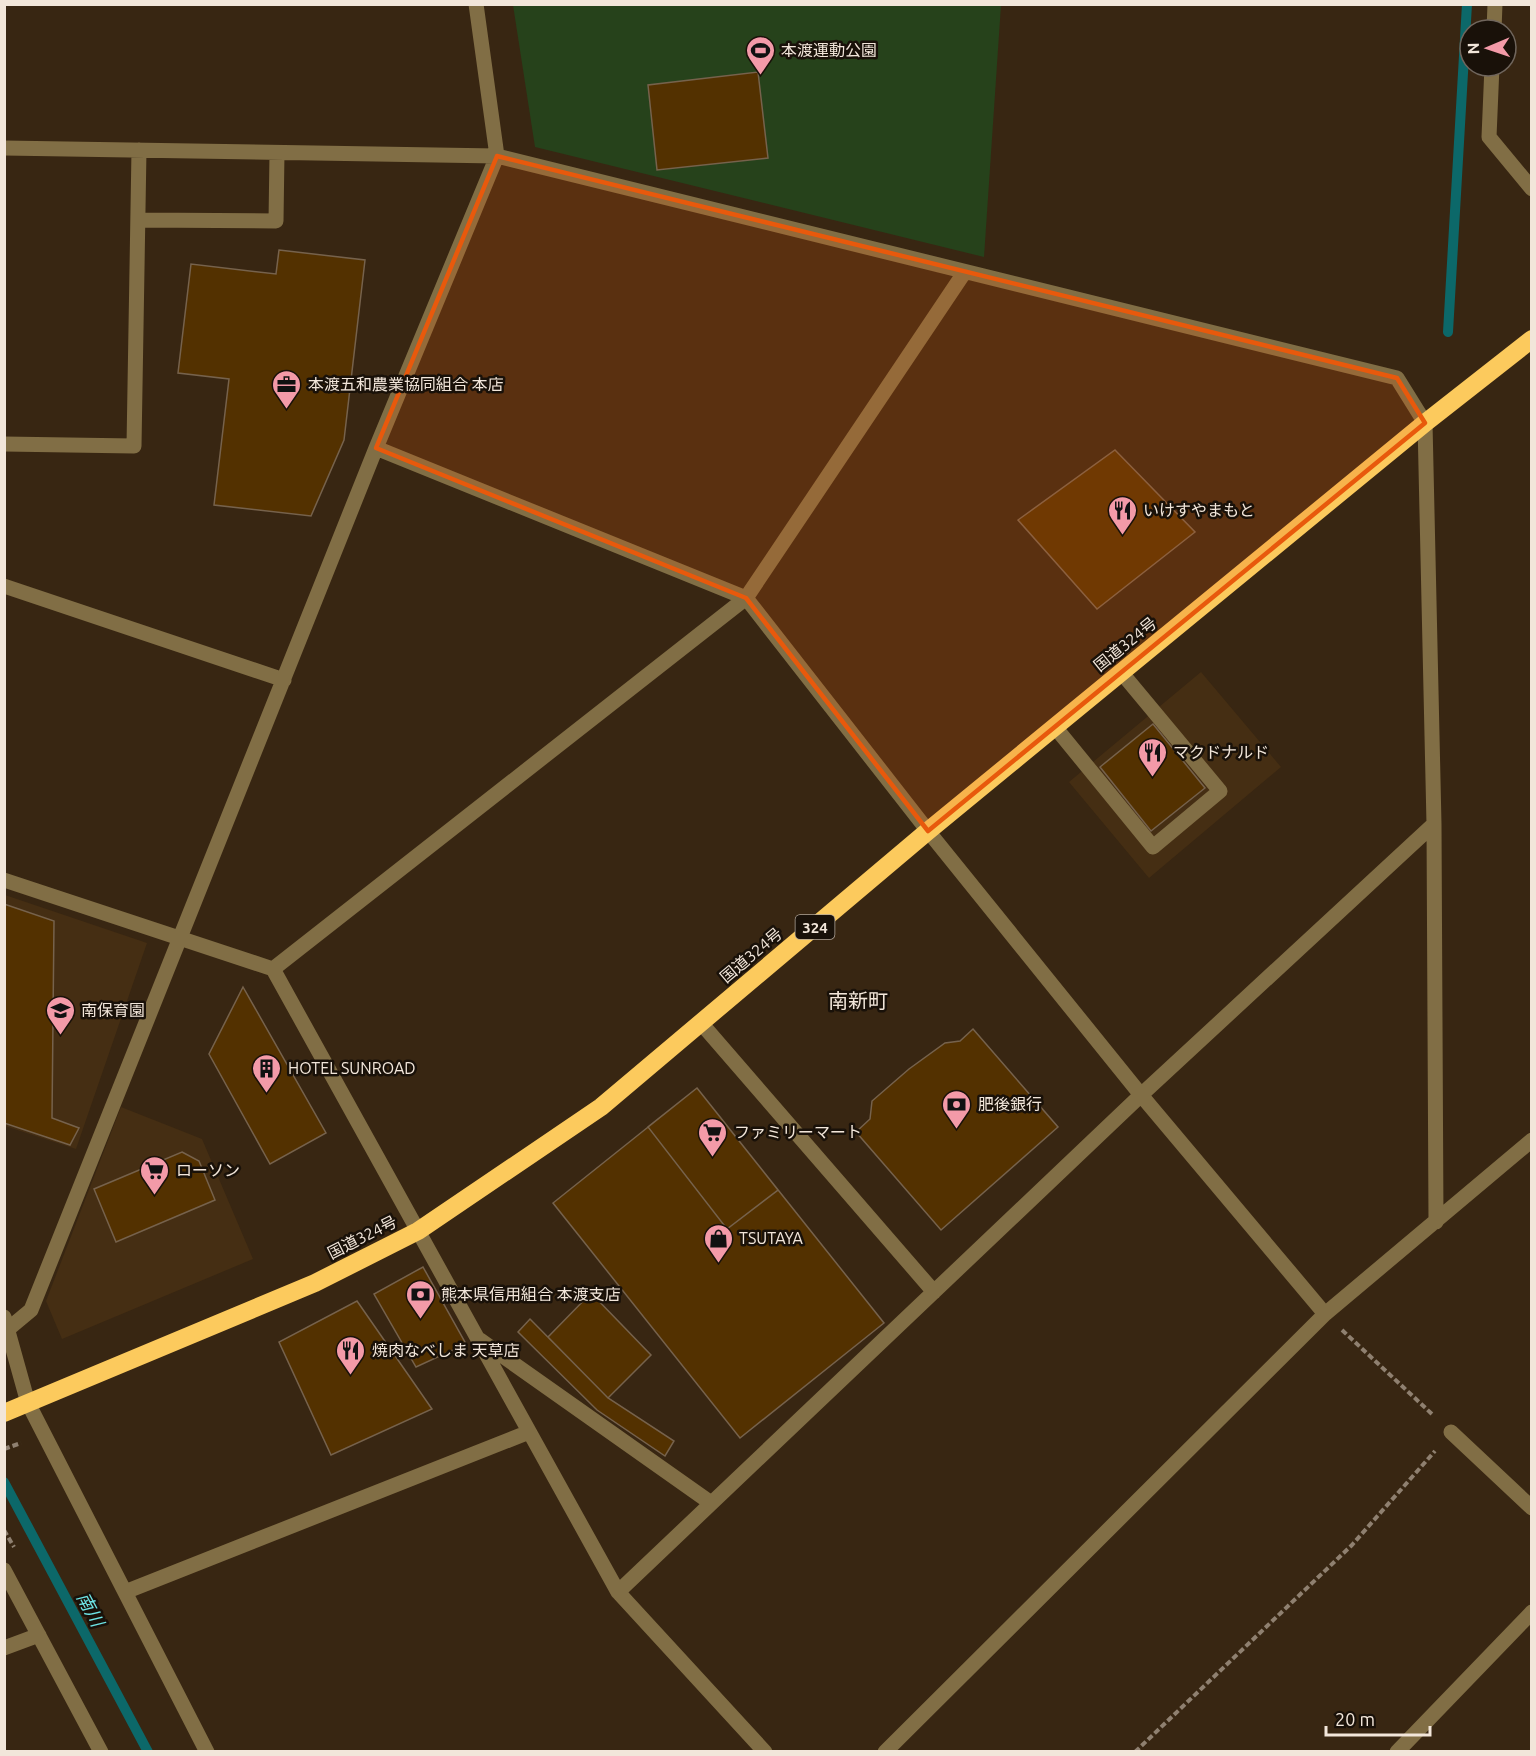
<svg xmlns="http://www.w3.org/2000/svg" width="1536" height="1756" font-family="Ubuntu,'Noto Sans JP',sans-serif">
<style>
.built{fill:#452e13}
.green{fill:#26421b}
.lines{fill:none;stroke-linecap:round;stroke-linejoin:round}
.stream{stroke:#0c6869;stroke-width:10}
.building{fill:#533100;stroke:#76624c;stroke-width:1.5}
.path{stroke:#8f8070;stroke-width:4;stroke-dasharray:6 3;stroke-linecap:butt}
.minor{stroke:#816e45;stroke-width:15}
.highway{stroke:#fcca5d;stroke-width:18}
.marked{fill:#e8590c;fill-opacity:0.2;stroke:#e8590c;stroke-width:4.5;stroke-linejoin:round}
.labels{text-anchor:middle;dominant-baseline:central;stroke-width:5;stroke-linejoin:round;paint-order:stroke}
.shield{fill:#191109;stroke:#b1a69b;stroke-width:1.5}
.shield-label{font-size:15px;font-weight:bold;fill:#f2e6da}
.poi-label{font-size:16px;fill:#f2e6da;stroke:#191109;text-anchor:start}
.street-label{font-size:16px;fill:#f2e6da;stroke:#191109}
.water-label{font-size:18px;font-style:italic;fill:#6ee5e6;stroke:#191109}
.quarter-label{font-size:20px;fill:#f2e6da;stroke:#191109}
</style>
<rect width="100%" height="100%" fill="#382612"/>
<path class="built" d="M 1201,672 L 1281,767 L 1149,878 L 1069,782 Z
M 5,895 L 147,943 L 76,1149 L 5,1126 Z
M 121,1107 L 202,1139 L 253,1259 L 62,1339 L 46,1301 Z"/>
<path class="green" d="M 513,5 L 1001,5 L 984,257 L 535,147 Z"/>
<g class="lines">
<path class="stream" d="M 1448,332 L 1467,4
M 4,1482 L 148,1752"/>
</g>
<path class="building" d="M 758,72 L 768,158 L 657,170 L 648,85 Z
M 279,250 L 365,260 L 344,440 L 311,516 L 214,505 L 229,379 L 178,373 L 191,264 L 276,274 Z
M 1115,450 L 1195,532 L 1097,609 L 1018,520 Z
M 1153,724 L 1205,788 L 1151,831 L 1100,767 Z
M 4,904 L 54,921 L 52,1118 L 79,1128 L 70,1145 L 4,1123 Z
M 243,987 L 326,1133 L 270,1164 L 209,1054 Z
M 973,1029 L 1058,1127 L 941,1230 L 856,1132 L 870,1119 L 872,1101 L 909,1069 L 945,1043 L 960,1041 Z
M 697,1088 L 884,1323 L 740,1438 L 553,1203 Z
M 697,1088 L 778,1190 L 727,1229 L 648,1127 Z
M 182,1152 L 199,1161 L 215,1200 L 116,1242 L 94,1189 Z
M 423,1267 L 466,1344 L 416,1367 L 374,1294 Z
M 591,1293 L 651,1355 L 608,1398 L 548,1337 Z
M 357,1301 L 432,1409 L 331,1455 L 279,1342 Z
M 530,1319 L 608,1398 L 674,1441 L 665,1456 L 597,1410 L 518,1332 Z"/>
<g class="lines">
<path class="path" d="M 1342,1330 L 1433,1415
M 4,1449 L 21,1443
M 4,1530 L 14,1547
M 1135,1752 L 1352,1545 L 1435,1451"/>
<path class="minor" d="M 1494,30 L 1495,4
M 1492,66 L 1489,137 L 1532,189
M 4,148 L 497,156 L 1397,378 L 1425,423 L 1434,824 L 1436,1222
M 138,220 L 276,221 L 277,153
M 4,444 L 134,446 L 139,150
M 376,448 L 746,598 L 928,831 L 1141,1095 L 1325,1314
M 4,586 L 284,680
M 1055,727 L 1153,847 L 1220,791 L 1121,672
M 4,880 L 273,969 L 618,1592 L 765,1752
M 273,969 L 746,598 L 964,273
M 701,1023 L 934,1292
M 4,1317 L 28,1403 L 207,1752
M 7,1330 L 31,1310 L 376,448 L 497,156 L 476,4
M 480,1340 L 711,1503
M 1451,1432 L 1532,1508
M 4,1570 L 101,1752
M 125,1592 L 529,1432
M 618,1592 L 1141,1095 L 1434,824
M 4,1648 L 39,1635
M 885,1752 L 1325,1314 L 1532,1140
M 1397,1752 L 1532,1612"/>
<path class="highway" d="M 4,1413 L 315,1283 L 418,1231 L 601,1107 L 928,831 L 1425,423 L 1532,339"/>
</g>
<path class="marked" d="M 497,156 L 1397,378 L 1425,423 L 928,831 L 746,598 L 376,448 Z"/>
<defs>
<symbol id="stadium-pin" viewBox="-11 -11 22 30"><path d="M0 17L-7.5 6A9.5 9.5 0 1 1 7.5 6Z" fill="#f39aa8" stroke="#191109"/><path d="M0-5a6.5 5 0 1 0 0 10a6.5 5 0 1 0 0-10ZM-3.5-1.8h7v3.6h-7Z" fill="#111"/></symbol>
<symbol id="office-pin" viewBox="-11 -11 22 30"><path d="M0 17L-7.5 6A9.5 9.5 0 1 1 7.5 6Z" fill="#f39aa8" stroke="#191109"/><path d="M-6-3h4V-5.5h4V-3h4V5H-6ZM-1-4.5V-3h2v-1.5ZM-6 0V1H6V0Z" fill="#111"/></symbol>
<symbol id="restaurant-pin" viewBox="-11 -11 22 30"><path d="M0 17L-7.5 6A9.5 9.5 0 1 1 7.5 6Z" fill="#f39aa8" stroke="#191109"/><path d="M-5-6h1v4h1v-4h1v4h1v-4h1v5L-1.5 .5V6h-2V.5L-5-1ZM5-6V6H3V1.5H1.5Q1.5-4 5-6Z" fill="#111"/></symbol>
<symbol id="school-pin" viewBox="-11 -11 22 30"><path d="M0 17L-7.5 6A9.5 9.5 0 1 1 7.5 6Z" fill="#f39aa8" stroke="#191109"/><path d="M0-5L7-2L0 1L-7-2ZM-4 1L0 2.5L4 1V4Q0 6-4 4Z" fill="#111"/></symbol>
<symbol id="building-pin" viewBox="-11 -11 22 30"><path d="M0 17L-7.5 6A9.5 9.5 0 1 1 7.5 6Z" fill="#f39aa8" stroke="#191109"/><path d="M-4-6H4V6H1V3H-1V6H-4ZM-2.5-4.3h1.7v1.8h-1.7ZM.8-4.3h1.7v1.8H.8ZM-2.5-1h1.7V.8h-1.7ZM.8-1h1.7V.8H.8Z" fill="#111"/></symbol>
<symbol id="bank-pin" viewBox="-11 -11 22 30"><path d="M0 17L-7.5 6A9.5 9.5 0 1 1 7.5 6Z" fill="#f39aa8" stroke="#191109"/><path d="M-6-4H6V4H-6ZM0-2.3a2.3 2.3 0 1 0 0 4.6a2.3 2.3 0 1 0 0-4.6Z" fill="#111"/></symbol>
<symbol id="supermarket-pin" viewBox="-11 -11 22 30"><path d="M0 17L-7.5 6A9.5 9.5 0 1 1 7.5 6Z" fill="#f39aa8" stroke="#191109"/><path d="M-6-5.5h2.5l.6 2H6L4.5 2H-2.5L-4.4-4H-6ZM-1.5 3.2a1.3 1.3 0 1 0 .1 0ZM3 3.2a1.3 1.3 0 1 0 .1 0Z" fill="#111"/></symbol>
<symbol id="shop-pin" viewBox="-11 -11 22 30"><path d="M0 17L-7.5 6A9.5 9.5 0 1 1 7.5 6Z" fill="#f39aa8" stroke="#191109"/><path d="M-5-2.5h2.3a2.7 3.5 0 0 1 5.4 0H5L5.5 6h-11ZM-1.5-2.5h3a1.5 2.3 0 0 0-3 0Z" fill="#111"/></symbol>
</defs>
<g fill-rule="evenodd">
<use href="#stadium-pin" x="744" y="34" width="33" height="45"/>
<use href="#office-pin" x="270" y="368" width="33" height="45"/>
<use href="#restaurant-pin" x="1106" y="494" width="33" height="45"/>
<use href="#restaurant-pin" x="1136" y="736" width="33" height="45"/>
<use href="#school-pin" x="44" y="994" width="33" height="45"/>
<use href="#building-pin" x="250" y="1052" width="33" height="45"/>
<use href="#bank-pin" x="940" y="1088" width="33" height="45"/>
<use href="#supermarket-pin" x="696" y="1116" width="33" height="45"/>
<use href="#supermarket-pin" x="138" y="1154" width="33" height="45"/>
<use href="#shop-pin" x="702" y="1222" width="33" height="45"/>
<use href="#bank-pin" x="404" y="1278" width="33" height="45"/>
<use href="#restaurant-pin" x="334" y="1334" width="33" height="45"/>
</g>
<g class="labels">
<rect class="shield" x="795.5" y="915" width="39" height="24" rx="4.5"/>
<g class="shield-label">
<text x="815" y="927">324</text>
</g>
<g class="poi-label">
<text x="781" y="50">本渡運動公園</text>
<text x="308" y="384">本渡五和農業協同組合 本店</text>
<text x="1143" y="510">いけすやまもと</text>
<text x="1173" y="752">マクドナルド</text>
<text x="81" y="1010">南保育園</text>
<text x="288" y="1068">HOTEL SUNROAD</text>
<text x="978" y="1104">肥後銀行</text>
<text x="734" y="1132">ファミリーマート</text>
<text x="176" y="1170">ローソン</text>
<text x="739" y="1238">TSUTAYA</text>
<text x="441" y="1294">熊本県信用組合 本渡支店</text>
<text x="372" y="1350">焼肉なべしま 天草店</text>
</g>
<g class="street-label">
<text transform="translate(1125 644) rotate(-39)">国道324号</text>
<text transform="translate(751 955) rotate(-40)">国道324号</text>
<text transform="translate(362 1237) rotate(-27)">国道324号</text>
</g>
<g class="water-label">
<text transform="translate(91 1609) rotate(62)">南川</text>
</g>
<g class="quarter-label">
<text x="858" y="1000">南新町</text>
</g>
</g>
<rect width="1536" height="1756" fill="none" stroke="#f2e6da" stroke-width="12"/>
<g transform="translate(1488 48) rotate(268)"><circle r="28" fill="#191109" stroke="#70665d" stroke-width="1.5"/>
<path d="M0-4.5L10 22L0 15L-10 22Z" fill="#f39aa8"/>
<text y="-9" font-size="16" font-weight="bold" text-anchor="middle" fill="#f2e6da">N</text>
</g>
<path d="M1326 1726v9h104v-9" fill="none" stroke="#f2e6da" stroke-width="3"/>
<text x="1335" y="1726" font-size="18" fill="#f2e6da" stroke="#191109" stroke-width="4.5" paint-order="stroke">20 m</text>
</svg>
